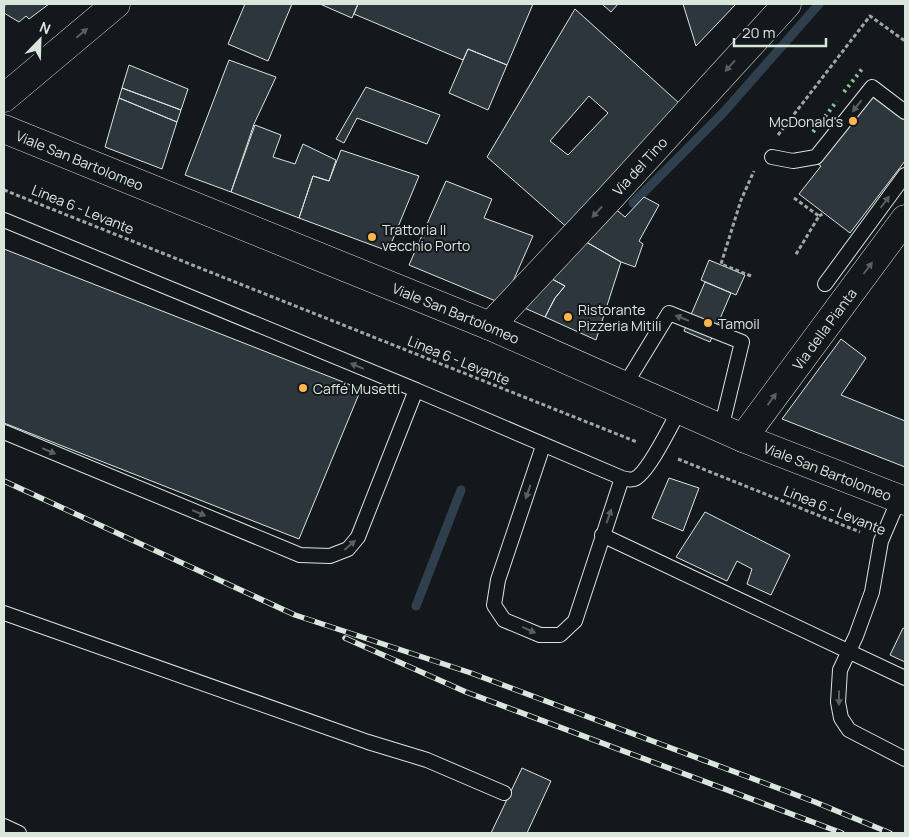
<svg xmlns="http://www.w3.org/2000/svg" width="909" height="837" font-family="Manrope,sans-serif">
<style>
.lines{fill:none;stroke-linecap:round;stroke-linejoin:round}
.stream{stroke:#2f3f4d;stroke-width:9}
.building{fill:#2c363c;stroke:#d8e6dc;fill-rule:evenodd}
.service-casing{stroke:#d8e6dc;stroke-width:16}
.minor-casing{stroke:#d8e6dc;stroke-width:29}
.secondary-casing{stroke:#d8e6dc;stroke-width:29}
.path{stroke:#9da8a2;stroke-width:3;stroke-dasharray:4 2.5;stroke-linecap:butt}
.service{stroke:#14181c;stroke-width:14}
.minor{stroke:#14181c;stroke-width:28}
.secondary{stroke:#14181c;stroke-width:28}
.rail-casing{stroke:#d8e6dc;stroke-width:5.5}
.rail{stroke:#14181c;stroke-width:4;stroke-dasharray:11;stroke-linecap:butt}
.hedge{stroke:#8ac095;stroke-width:4;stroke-dasharray:2.5 4;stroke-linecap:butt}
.oneway{fill:#59605f}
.poi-dot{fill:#ffb74d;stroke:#14181c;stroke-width:2}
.labels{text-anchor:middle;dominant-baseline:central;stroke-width:4;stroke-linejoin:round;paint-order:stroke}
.poi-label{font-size:14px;fill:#d8e6dc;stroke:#14181c;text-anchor:start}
.street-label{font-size:14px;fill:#d8e6dc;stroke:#14181c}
</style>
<rect width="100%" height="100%" fill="#14181c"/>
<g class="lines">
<path class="stream" d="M 633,203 L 723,113 L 819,4
M 416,606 L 461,490"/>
</g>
<path class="building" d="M 5,4 L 49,4 L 29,19 L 26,16 L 19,22 L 4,13 Z
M 245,4 L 292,4 L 268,61 L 228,44 Z
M 320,4 L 358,4 L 352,18 Z
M 358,4 L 533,4 L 507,65 L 468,49 L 463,60 L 354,14 Z
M 602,4 L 618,4 L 611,12 Z
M 683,4 L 736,4 L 696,46 Z
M 575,9 L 680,104 L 570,230 L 487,157 ZM 589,96 L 608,113 L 568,155 L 550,141 Z
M 468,49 L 507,65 L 488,110 L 449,93 Z
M 229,60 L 276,77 L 254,124 L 231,192 L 185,175 Z
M 129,65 L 188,89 L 181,110 L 122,88 Z
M 366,87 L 440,115 L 427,144 L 357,118 L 344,143 L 336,139 Z
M 122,88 L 181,110 L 177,122 L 119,98 Z
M 872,90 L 905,115 L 905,161 L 850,233 L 799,194 L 821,166 L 816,163 Z
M 119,98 L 177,122 L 162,169 L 105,147 Z
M 255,125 L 281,135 L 273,157 L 295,164 L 303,144 L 336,160 L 329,181 L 313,176 L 299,218 L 231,192 Z
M 341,150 L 419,176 L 388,251 L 299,218 L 313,176 L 329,181 Z
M 446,181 L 492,199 L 484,218 L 533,236 L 503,304 L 409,265 Z
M 644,197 L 659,205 L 639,241 L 643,244 L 635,267 L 621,262 L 581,239 L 612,206 L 625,217 Z
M 581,239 L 621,262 L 596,340 L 545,317 L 555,298 L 565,286 L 552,279 Z
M 4,249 L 361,389 L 299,539 L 4,423 Z
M 709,260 L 745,275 L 736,295 L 701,280 Z
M 552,279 L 565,286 L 555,298 L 545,317 L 520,306 Z
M 705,282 L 731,293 L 710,342 L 684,331 Z
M 841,339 L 866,358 L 841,395 L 905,421 L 905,467 L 782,419 Z
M 669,478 L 699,488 L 683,531 L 652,518 Z
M 705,512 L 790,555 L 771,595 L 747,584 L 752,569 L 737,561 L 727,581 L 676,557 Z
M 903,628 L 905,629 L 905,662 L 890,655 Z
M 522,768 L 551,781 L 527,833 L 491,833 Z"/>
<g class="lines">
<defs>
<path id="service" d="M 772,157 L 793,161 L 816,157 L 872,87 L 905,112
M 4,220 L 416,390 L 358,537 L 348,549 L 330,556 L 300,555 L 4,432
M 825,284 L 905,175
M 625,385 L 669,313 L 742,342 L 721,429
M 416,390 L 622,478 C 625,479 630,480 634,479 C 648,474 672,423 680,409
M 543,446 L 498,580 L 494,605 L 504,620 L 540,635 L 560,635 L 575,621 L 622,478
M 899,499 L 881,541 L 872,592 L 856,636 L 840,670 L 838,702 L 841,718 L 849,730 L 905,759
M 602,535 L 905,678
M 4,613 L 368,742 L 427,760 L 504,793
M 4,826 L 19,833"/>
<g id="minor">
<path d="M 4,98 L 116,4"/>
<path id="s1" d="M 490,326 L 608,200 L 787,4"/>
<path id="s2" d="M 743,438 L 905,219"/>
</g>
<g id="secondary">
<path id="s3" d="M 4,129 L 490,326 L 743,438 L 905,501"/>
</g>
</defs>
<use href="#service" class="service-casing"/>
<use href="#minor" class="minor-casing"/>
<use href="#secondary" class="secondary-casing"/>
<path class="path" d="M 778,135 L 870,16 L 905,41
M 4,190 L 637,442
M 794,198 L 819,216 L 795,256
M 819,216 L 824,213
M 751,276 L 721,264 L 741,200 L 754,171
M 678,459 L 860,532"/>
<use href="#service" class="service"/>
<use href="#minor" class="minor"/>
<use href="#secondary" class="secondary"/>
<defs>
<path id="rail" d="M 4,481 L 295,615 L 471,673 L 815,802 L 890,833
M 345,638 L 466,692 L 842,833"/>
</defs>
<use href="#rail" class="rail-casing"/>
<use href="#rail" class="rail"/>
<path class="hedge" d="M 844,92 L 862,69
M 813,132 L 837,101"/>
</g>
<defs><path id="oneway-solid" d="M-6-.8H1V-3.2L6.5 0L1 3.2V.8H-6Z" transform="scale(1.25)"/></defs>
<g class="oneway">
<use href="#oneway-solid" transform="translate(82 33) rotate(-40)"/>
<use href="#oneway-solid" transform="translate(730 66) rotate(132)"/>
<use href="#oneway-solid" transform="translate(857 106) rotate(128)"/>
<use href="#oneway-solid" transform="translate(885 202) rotate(-53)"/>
<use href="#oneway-solid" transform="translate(597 212) rotate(133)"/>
<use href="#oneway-solid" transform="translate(868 268) rotate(-53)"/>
<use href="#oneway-solid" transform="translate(682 318) rotate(-158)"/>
<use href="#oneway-solid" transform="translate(357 366) rotate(-158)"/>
<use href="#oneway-solid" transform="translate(772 399) rotate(-54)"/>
<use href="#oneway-solid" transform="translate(49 451) rotate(23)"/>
<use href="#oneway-solid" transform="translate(528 492) rotate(109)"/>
<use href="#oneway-solid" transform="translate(199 513) rotate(23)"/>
<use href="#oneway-solid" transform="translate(609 516) rotate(-71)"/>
<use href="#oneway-solid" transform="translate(350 545) rotate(-41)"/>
<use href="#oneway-solid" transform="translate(529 630) rotate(24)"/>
<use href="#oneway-solid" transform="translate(839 698) rotate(90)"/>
</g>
<g class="poi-dot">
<circle cx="853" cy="121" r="5"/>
<circle cx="372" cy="237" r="5"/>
<circle cx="568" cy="317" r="5"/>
<circle cx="708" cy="323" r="5"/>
<circle cx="303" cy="388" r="5"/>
</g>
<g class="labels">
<g class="poi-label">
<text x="843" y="121" text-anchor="end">McDonald's</text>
<text x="382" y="229">Trattoria Il<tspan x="382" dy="16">vecchio Porto</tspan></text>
<text x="578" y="309">Ristorante<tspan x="578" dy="16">Pizzeria Mitili</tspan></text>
<text x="718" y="323">Tamoil</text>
<text x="313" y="388">Caffé Musetti</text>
</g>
<g class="street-label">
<text stroke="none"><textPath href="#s3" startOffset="82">Viale San Bartolomeo</textPath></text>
<text stroke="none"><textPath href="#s1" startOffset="219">Via del Tino</textPath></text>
<text transform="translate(83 209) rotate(22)">Linea 6 - Levante</text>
<text stroke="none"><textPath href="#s3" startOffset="488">Viale San Bartolomeo</textPath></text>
<text stroke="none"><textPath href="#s2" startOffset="136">Via della Pianta</textPath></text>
<text transform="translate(459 360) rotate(22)">Linea 6 - Levante</text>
<text stroke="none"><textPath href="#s3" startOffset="892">Viale San Bartolomeo</textPath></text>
<text transform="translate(835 510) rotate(22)">Linea 6 - Levante</text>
</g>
</g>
<rect width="909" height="837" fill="none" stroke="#d8e6dc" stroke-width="10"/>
<g transform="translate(40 40) rotate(23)" stroke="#14181c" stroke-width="4" paint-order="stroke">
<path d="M0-4L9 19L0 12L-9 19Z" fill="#d8e6dc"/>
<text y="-8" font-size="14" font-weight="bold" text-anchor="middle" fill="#d8e6dc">N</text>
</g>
<path d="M734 38v8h92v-8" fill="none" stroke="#d8e6dc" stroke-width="2.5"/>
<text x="742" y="38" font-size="15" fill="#d8e6dc" stroke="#14181c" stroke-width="4" paint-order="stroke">20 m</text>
</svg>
